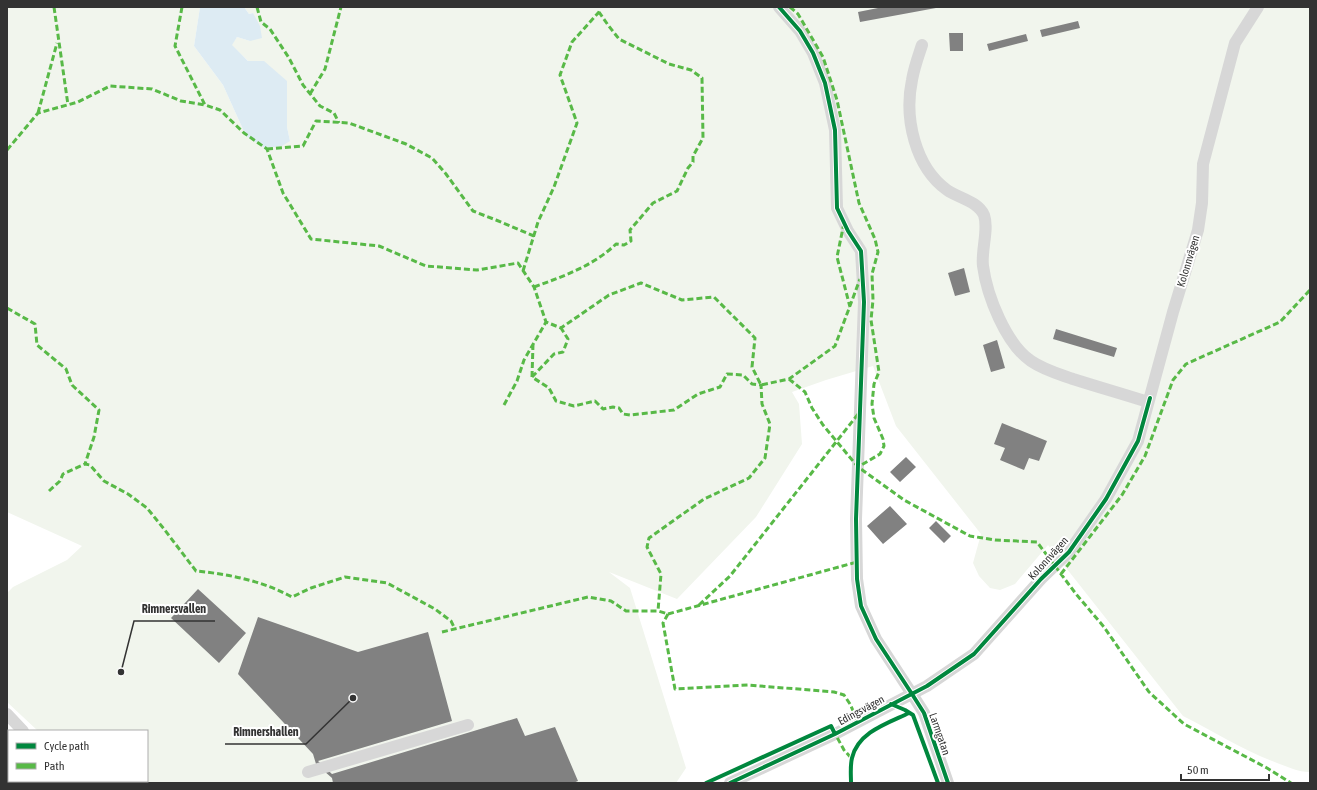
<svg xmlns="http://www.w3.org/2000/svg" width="1317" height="790" font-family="'Asap Condensed',sans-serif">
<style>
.green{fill:#f1f5ed}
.water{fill:#ddebf3}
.building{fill:#818181}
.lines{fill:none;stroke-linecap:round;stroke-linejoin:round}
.minor{stroke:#d7d7d7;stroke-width:12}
.quiet{stroke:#58b947;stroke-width:3;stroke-dasharray:6 3;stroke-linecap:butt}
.cycleway-casing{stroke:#fff;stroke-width:6}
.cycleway{stroke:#00873e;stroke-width:4}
.labels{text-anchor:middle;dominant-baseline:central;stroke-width:4;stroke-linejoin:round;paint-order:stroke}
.street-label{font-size:11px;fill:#333;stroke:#fff}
.leader{fill:none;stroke:#333;stroke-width:1.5}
.callout-dot{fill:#333;stroke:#fff;stroke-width:1.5}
.callout-label{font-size:12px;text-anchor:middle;font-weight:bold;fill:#333;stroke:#fff;stroke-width:4;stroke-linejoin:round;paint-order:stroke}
</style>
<rect width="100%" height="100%" fill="#fff"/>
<path class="green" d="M 7,7 L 200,7 L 194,46 L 223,85 L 246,136 L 290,141 L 287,127 L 287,97 L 231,45 L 237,37 L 250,41 L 253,13 L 249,14 L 244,7 L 1310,7 L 1310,772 C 1298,772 1288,767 1277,763 C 1244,751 1215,732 1183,716 L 1048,545 L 1015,584 L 1000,590 L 990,588 L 979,576 L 973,563 L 981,534 L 896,426 L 873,366 L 826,380 L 792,392 L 799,404 L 802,444 L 756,517 L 677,599 L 609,572 L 630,588 L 686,768 L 676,783 L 93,783 L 91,781 L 147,781 L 147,731 L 38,731 L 7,702 L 7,593 L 13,587 L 67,560 L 82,546 L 7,512 Z"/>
<path class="water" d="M 200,7 L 244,7 L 249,14 L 253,13 L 260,26 L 262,38 L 250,41 L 237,37 L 232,45 L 248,61 L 264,61 L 287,81 L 287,127 L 290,141 L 282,146 L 265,148 L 246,136 L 223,85 L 194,46 Z"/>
<path class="building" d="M 883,7 L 936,7 L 936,8 L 860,22 L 858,12 Z
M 1078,21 L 1080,28 L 1042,37 L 1040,30 Z
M 949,33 L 963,33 L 963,51 L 950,51 Z
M 1026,34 L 1028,41 L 989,51 L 987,44 Z
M 964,268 L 970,292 L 955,296 L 948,273 Z
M 1056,329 L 1117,348 L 1114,357 L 1053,339 Z
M 997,340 L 1005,368 L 991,372 L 983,345 Z
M 1002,423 L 1047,441 L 1039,461 L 1029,458 L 1024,470 L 1000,460 L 1005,448 L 994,444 Z
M 906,457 L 916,467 L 900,482 L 890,472 Z
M 890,506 L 907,524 L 883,544 L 867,526 Z
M 936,521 L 951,536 L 944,543 L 929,528 Z
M 198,589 L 246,633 L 219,663 L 171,618 Z
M 258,617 L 358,652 L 428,632 L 452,721 L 318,761 L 332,774 L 517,718 L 525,736 L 555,727 L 578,781 L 573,783 L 333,783 L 332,778 L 316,764 L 313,754 L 238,674 Z
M 7,736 L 9,738 L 9,751 L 7,753 Z
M 80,781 L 110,781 L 112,783 L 83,783 Z"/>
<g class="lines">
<path class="minor" d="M 779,7 L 800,31 L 813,53 L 825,83 L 835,130 L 837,208 L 848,231 L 861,251 L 864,302 L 856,519 L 857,579 L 861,606 L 876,639 L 912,694 L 924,713 L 948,783
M 922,45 C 918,57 914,68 912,80 C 904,118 915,167 947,190 C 958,198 978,201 984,215 C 989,229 981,250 983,266 C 987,296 1006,344 1031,361 C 1044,370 1059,374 1073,379 C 1098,387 1123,394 1148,402
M 7,714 L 23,731
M 308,772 L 468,725
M 65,781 L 66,783
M 730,783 L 835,734 L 927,686 L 974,654 L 1041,579 L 1069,552 L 1106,499 L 1138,441 L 1173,312 L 1198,230 L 1202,203 L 1203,164 L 1235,43 L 1258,7"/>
<path class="quiet" d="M 54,7 L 68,105
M 182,7 L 175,46 L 205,105 L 220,110 L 244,133 L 267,149 L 283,193 L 311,239 L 379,246 L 426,266 L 477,270 L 518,263 L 534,287 L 546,322 L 561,328 L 609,295 L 641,283 L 682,300 L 714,297 L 755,338 L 752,367 L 761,385 L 789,379 L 835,346 L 860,279
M 257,7 L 261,22 L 270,29 L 289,58 L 303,85 L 320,106 L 334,113 L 339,123
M 790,7 L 798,14 L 823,57 L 837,100 L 859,203 L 875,239 L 878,252 L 872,274 L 873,300 L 871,320 L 879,372 L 874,384 L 872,404 L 874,418 L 883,439 L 884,446 L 880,454 L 858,467
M 310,94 L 325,69 L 341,7
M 38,113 L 57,43
M 267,149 L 303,146 L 316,121 L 349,123 L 406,144 L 432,158 L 446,174 L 473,211 L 496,220 L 534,236
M 7,150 L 38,113 L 78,102 L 110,86 L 152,89 L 181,101 L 205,105
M 844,223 L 837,257 L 850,307
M 523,271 L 538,222 L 554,187 L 577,123 L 560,75 L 572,42 L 599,12 L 600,9
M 534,287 C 564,276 593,266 616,244 L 624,245 L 631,241 L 630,230 L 653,203 L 677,191 L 688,168 L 693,162 L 693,156 L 703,138 L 702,78 L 691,70 L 669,64 L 619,39 L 608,25 L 599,12
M 7,308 L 35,324 L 37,345 L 66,369 L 72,385 L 99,410 L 94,437 L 85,464
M 533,344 L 532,377 L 549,388 L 556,401 L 574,406 L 595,401 L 603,409 L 613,407 L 619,408 L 623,414 L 630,415 L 674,410 L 698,394 L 720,387 L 727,374 L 743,375 L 752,384 L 761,385 L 762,404 L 770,424 L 765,458 L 749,478 L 704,499 L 649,538 L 647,547 L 661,574 L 658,611
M 532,377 L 554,354 L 563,352 L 568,339 L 561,328
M 789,379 L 805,392 L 812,408 L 823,425 L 858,467 L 904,500 L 970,536 L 995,540 L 1037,542 L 1076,594 L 1104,627 L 1149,692 L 1184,724 L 1267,768 L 1291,783
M 504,405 L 517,381 L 524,360 L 546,322
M 49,491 L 60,481 L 63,474 L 85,464 L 90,465 L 104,481 L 128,494 L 147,508 L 164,529 L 196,571 C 228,574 263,581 292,597 L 311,588 L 345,577 L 387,583 L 435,609 L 451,621 L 455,629
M 1061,574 L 1122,495 L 1145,456 L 1173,380 L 1186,364 L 1280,322 L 1310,290
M 699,605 L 730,576 L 859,413
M 668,614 L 663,623 L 675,689 L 748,685 L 834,692 L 844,695 L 850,704 L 858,722
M 442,632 L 588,597 L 611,601 L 626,611 L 658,611 L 668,614 L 857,562
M 833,730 L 844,750 L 852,759"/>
<defs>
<path id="cycleway" d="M 779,7 L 800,31 L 813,53 L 825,83 L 835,130 L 837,208 L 848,231 L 861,251 L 864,302 L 856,519 L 857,579 L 861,606 L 876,639 L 912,694 L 924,713 L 948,783
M 891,704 L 905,710 L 913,715 L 938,783
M 706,783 L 831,726 L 835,734
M 730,783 L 835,734 L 927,686 L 974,654 L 1041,579 L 1069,552 L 1106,499 L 1138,441 L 1150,398
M 851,783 C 851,775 850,766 852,758 C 858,732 888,723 909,713"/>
</defs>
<use href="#cycleway" class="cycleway-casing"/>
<use href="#cycleway" class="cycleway"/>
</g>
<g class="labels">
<g class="street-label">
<text transform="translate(1188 261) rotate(-73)">Kolonnvägen</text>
<text transform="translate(1048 558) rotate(-48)">Kolonnvägen</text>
<text transform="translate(861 710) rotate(-28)">Edingsvägen</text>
<text transform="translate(940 734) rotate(71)">Larmgatan</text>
</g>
</g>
<path class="leader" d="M121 672L134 621H215M353 698L306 744H225"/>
<g class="callout-dot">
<circle cx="121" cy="672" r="4"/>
<circle cx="353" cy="698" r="4"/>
</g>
<g class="callout-label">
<text x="174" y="613">Rimnersvallen</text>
<text x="266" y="736">Rimnershallen</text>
</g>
<rect width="1317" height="790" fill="none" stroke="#333333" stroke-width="16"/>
<rect x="8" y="730" width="140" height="52" fill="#ffffff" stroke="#adadad"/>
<rect x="16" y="743" width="20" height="6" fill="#00873e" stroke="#adadad"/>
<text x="44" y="750" font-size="12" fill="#333333">Cycle path</text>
<rect x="16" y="763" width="20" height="6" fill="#58b947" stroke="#adadad"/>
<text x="44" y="770" font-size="12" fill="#333333">Path</text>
<path d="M1181 774v6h88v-6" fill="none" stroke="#333333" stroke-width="2"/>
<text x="1187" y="774" font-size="12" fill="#333333" stroke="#ffffff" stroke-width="3" paint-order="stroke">50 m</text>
</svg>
